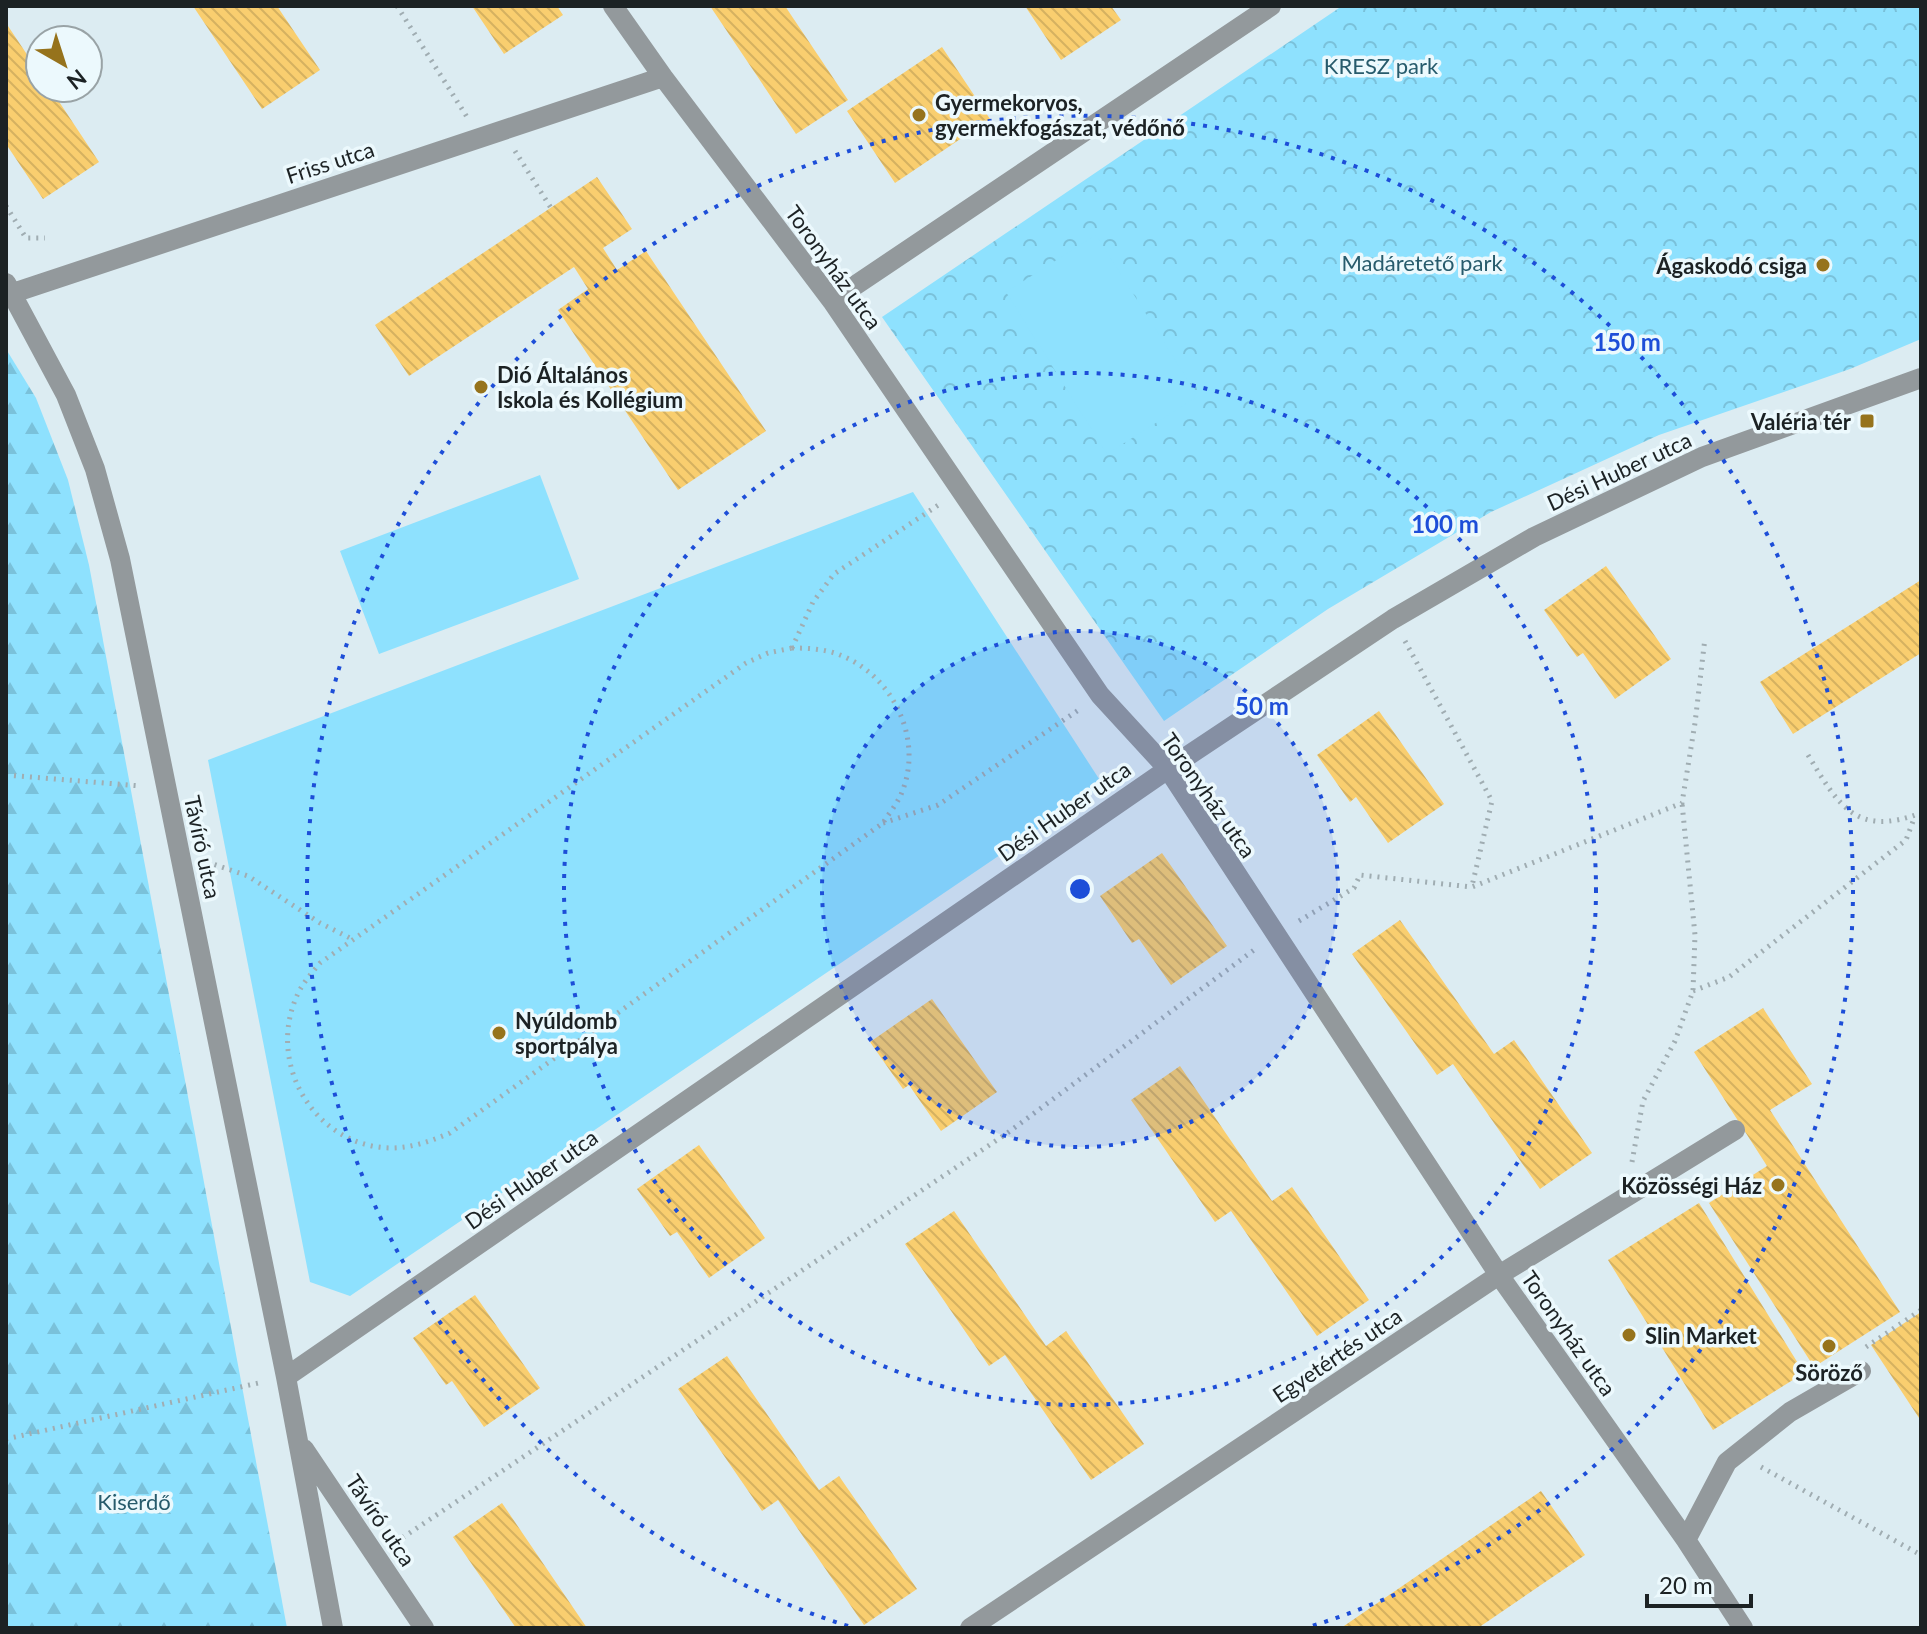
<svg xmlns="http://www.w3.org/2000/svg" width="1927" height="1634" font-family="Lato,sans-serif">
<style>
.forest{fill:url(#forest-firs)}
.park{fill:url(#park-crowns)}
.pitch{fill:#8ee1fe}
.building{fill:url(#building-back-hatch)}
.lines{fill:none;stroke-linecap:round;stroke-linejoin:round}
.path{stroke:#a0adb2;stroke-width:5;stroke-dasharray:2 6;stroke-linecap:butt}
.minor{stroke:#93999c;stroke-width:20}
.ring{fill:none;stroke:#1d4ed8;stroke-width:4;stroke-dasharray:4 8}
.poi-dot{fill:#96731c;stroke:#ecf9fd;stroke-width:3}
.labels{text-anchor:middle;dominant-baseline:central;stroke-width:7;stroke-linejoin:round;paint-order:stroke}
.park-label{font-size:22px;fill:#275b6c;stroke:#ecf9fd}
.poi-label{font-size:22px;font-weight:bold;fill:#1c2224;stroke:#ecf9fd;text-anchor:start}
.street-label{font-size:22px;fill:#1c2224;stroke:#ecf9fd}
.centre{fill:#1d4ed8;stroke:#ecf9fd;stroke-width:4}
.ring-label{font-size:24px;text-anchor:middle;font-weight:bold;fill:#1d4ed8;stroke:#ecf9fd;stroke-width:7;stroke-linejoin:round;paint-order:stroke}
</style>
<defs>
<pattern id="forest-firs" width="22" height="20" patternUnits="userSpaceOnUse" patternTransform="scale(2)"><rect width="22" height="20" fill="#8ee1fe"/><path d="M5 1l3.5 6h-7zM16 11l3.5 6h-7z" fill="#7ac1da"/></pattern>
<pattern id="park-crowns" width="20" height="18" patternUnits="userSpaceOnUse" patternTransform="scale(2)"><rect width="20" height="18" fill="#8ee1fe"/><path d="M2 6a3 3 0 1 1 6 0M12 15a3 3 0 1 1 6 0" fill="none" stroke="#7ac1da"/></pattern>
<pattern id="building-back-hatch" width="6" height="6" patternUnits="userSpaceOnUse" patternTransform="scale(2)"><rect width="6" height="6" fill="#f9ce6f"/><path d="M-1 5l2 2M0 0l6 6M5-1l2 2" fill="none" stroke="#d5b160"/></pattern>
</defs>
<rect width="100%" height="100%" fill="#dcecf2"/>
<path class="forest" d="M 6,349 L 36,398 L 68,480 L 89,565 L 287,1628 L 6,1628 Z"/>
<path class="park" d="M 1342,6 L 1921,6 L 1921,339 L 1850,369 L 1659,435 L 1491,512 L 1328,609 L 1164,721 L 882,317 Z"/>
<path class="pitch" d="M 1096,235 L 1198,396 L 1107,454 L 1006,292 Z
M 540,475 L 579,579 L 379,654 L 340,551 Z
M 913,492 L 1103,785 L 350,1296 L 310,1282 L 208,760 Z"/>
<path class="building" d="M 193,6 L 277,6 L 320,70 L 262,109 Z
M 472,6 L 557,6 L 563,15 L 504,54 Z
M 710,6 L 785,6 L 848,100 L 796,134 Z
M 1025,6 L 1111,6 L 1121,20 L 1061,60 Z
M 6,23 L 40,74 L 40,88 L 50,88 L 99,162 L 43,199 L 6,144 Z
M 942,47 L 990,119 L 895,183 L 847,111 Z
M 597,177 L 632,229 L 603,248 L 617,270 L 646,251 L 766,431 L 678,490 L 558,310 L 588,289 L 574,267 L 409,376 L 375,325 Z
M 1606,566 L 1671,659 L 1615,699 L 1583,653 L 1577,657 L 1544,610 Z
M 1921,580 L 1921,653 L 1793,734 L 1760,682 Z
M 1379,711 L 1444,804 L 1388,843 L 1356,797 L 1350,802 L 1317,755 Z
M 1162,853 L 1227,946 L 1171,985 L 1139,939 L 1132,943 L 1100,896 Z
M 1400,920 L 1494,1054 L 1514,1040 L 1592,1153 L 1540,1189 L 1453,1064 L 1437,1075 L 1352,954 Z
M 932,999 L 997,1092 L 941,1131 L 909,1085 L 903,1089 L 870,1042 Z
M 1763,1008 L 1812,1084 L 1770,1110 L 1900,1312 L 1814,1367 L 1709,1203 L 1767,1166 L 1694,1052 Z
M 1180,1066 L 1272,1201 L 1292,1187 L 1369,1300 L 1317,1336 L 1231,1211 L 1215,1222 L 1131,1100 Z
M 699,1145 L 765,1238 L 709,1278 L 677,1232 L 670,1236 L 637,1189 Z
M 1699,1203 L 1804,1373 L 1713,1430 L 1608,1260 Z
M 954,1211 L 1046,1346 L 1066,1331 L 1144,1444 L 1091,1480 L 1005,1355 L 989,1366 L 905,1244 Z
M 475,1295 L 540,1388 L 484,1427 L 452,1381 L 446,1385 L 413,1338 Z
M 1921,1312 L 1921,1421 L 1871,1345 Z
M 727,1356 L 819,1490 L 839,1476 L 917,1589 L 864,1625 L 778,1500 L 762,1511 L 678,1389 Z
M 1541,1491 L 1585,1555 L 1478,1628 L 1341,1628 Z
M 502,1503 L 587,1628 L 516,1628 L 453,1537 Z"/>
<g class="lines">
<path class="path" d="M 397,6 L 467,117
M 515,151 L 551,208
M 6,206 L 26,238 L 45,238
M 1405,641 L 1492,801 L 1472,886
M 792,648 C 808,648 825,649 840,655 C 892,675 924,738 902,792 C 898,803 889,813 883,823 L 450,1133 C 431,1141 412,1148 391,1148 C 316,1147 267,1066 296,998 C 301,985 311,974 320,963 L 746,663 L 768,653 Z
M 792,648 L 813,602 L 834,574 L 940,504
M 1808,755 C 1838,804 1855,838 1921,813
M 6,775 L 141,786
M 883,823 L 938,805 L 1080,709
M 207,862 L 248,876 L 320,923 L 352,939
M 1299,921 L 1354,888 L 1360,875 L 1472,887 L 1682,803 L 1695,723 L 1705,638
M 1693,991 L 1729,977 L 1906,840 L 1915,816
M 1632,1162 L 1643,1101 L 1675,1041 L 1693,991 L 1695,935 L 1682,803
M 1866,1347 L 1921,1310
M 6,1439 L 263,1382
M 1761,1467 L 1921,1555
M 396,1542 L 1006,1134 L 1254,950"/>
<path class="minor" d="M 613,6 L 663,77 L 832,301 L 1100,695 L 1168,769 L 1499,1275 L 1686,1540 L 1743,1628
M 6,283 L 66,395 L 95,469 L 120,559 L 286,1377 L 333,1628
M 13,293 L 663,77
M 832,301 L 1271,6
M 286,1377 L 1168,769 L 1393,619 L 1534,537 L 1702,457 L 1921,378
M 304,1449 L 424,1628
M 1686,1540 L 1727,1462 L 1790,1412 L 1861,1371
M 970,1628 L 1499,1275 L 1735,1130"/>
</g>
<circle cx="1080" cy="889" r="258" fill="#1d4ed8" fill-opacity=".12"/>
<g class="ring">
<circle cx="1080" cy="889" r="258"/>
<circle cx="1080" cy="889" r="516"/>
<path d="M848 1626A773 773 0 1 1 1312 1626"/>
</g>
<g class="poi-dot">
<circle cx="919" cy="115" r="8"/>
<circle cx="1823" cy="265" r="8"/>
<circle cx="481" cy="387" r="8"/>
<rect x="1859" y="413" width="16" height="16" rx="4"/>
<circle cx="499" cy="1033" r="8"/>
<circle cx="1778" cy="1185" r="8"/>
<circle cx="1629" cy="1335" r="8"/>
<circle cx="1829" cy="1346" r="8"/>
</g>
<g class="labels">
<g class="park-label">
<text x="1381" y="65">KRESZ park</text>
<text x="1422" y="262">Madáretető park</text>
<text x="134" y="1501">Kiserdő</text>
</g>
<g class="poi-label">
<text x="935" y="102">Gyermekorvos,<tspan x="935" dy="25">gyermekfogászat, védőnő</tspan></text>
<text x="1807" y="265" text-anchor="end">Ágaskodó csiga</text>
<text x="497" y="374">Dió Általános<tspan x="497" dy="25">Iskola és Kollégium</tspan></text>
<text x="1851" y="421" text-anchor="end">Valéria tér</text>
<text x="515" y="1020">Nyúldomb<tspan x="515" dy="25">sportpálya</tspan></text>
<text x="1762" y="1185" text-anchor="end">Közösségi Ház</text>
<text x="1645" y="1335">Slin Market</text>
<text x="1829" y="1372" text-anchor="middle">Söröző</text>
</g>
<g class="street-label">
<text transform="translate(330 162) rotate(-18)">Friss utca</text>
<text transform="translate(834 267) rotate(54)">Toronyház utca</text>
<text transform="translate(1619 471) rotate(-25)">Dési Huber utca</text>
<text transform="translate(1209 795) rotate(55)">Toronyház utca</text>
<text transform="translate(1064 811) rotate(-35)">Dési Huber utca</text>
<text transform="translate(203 847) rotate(78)">Távíró utca</text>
<text transform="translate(531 1179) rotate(-35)">Dési Huber utca</text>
<text transform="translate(1569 1333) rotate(55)">Toronyház utca</text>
<text transform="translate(1337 1355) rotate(-34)">Egyetértés utca</text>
<text transform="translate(381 1520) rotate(56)">Távíró utca</text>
</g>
</g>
<circle cx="1080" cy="889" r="12" class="centre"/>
<g class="ring-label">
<text x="1627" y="351">150 m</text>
<text x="1445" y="533">100 m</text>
<text x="1262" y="715">50 m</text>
</g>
<rect width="1927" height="1634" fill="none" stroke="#1c2224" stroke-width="16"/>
<g transform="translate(64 64) rotate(141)"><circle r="38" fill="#ecf9fd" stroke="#99a3a6" stroke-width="2"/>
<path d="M0-6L14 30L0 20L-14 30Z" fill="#96731c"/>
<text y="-12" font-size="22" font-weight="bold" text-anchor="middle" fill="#1c2224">N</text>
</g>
<path d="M1647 1594v12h104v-12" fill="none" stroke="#1c2224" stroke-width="4"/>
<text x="1659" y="1594" font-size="24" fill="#1c2224" stroke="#ecf9fd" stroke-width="6" paint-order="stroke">20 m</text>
</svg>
